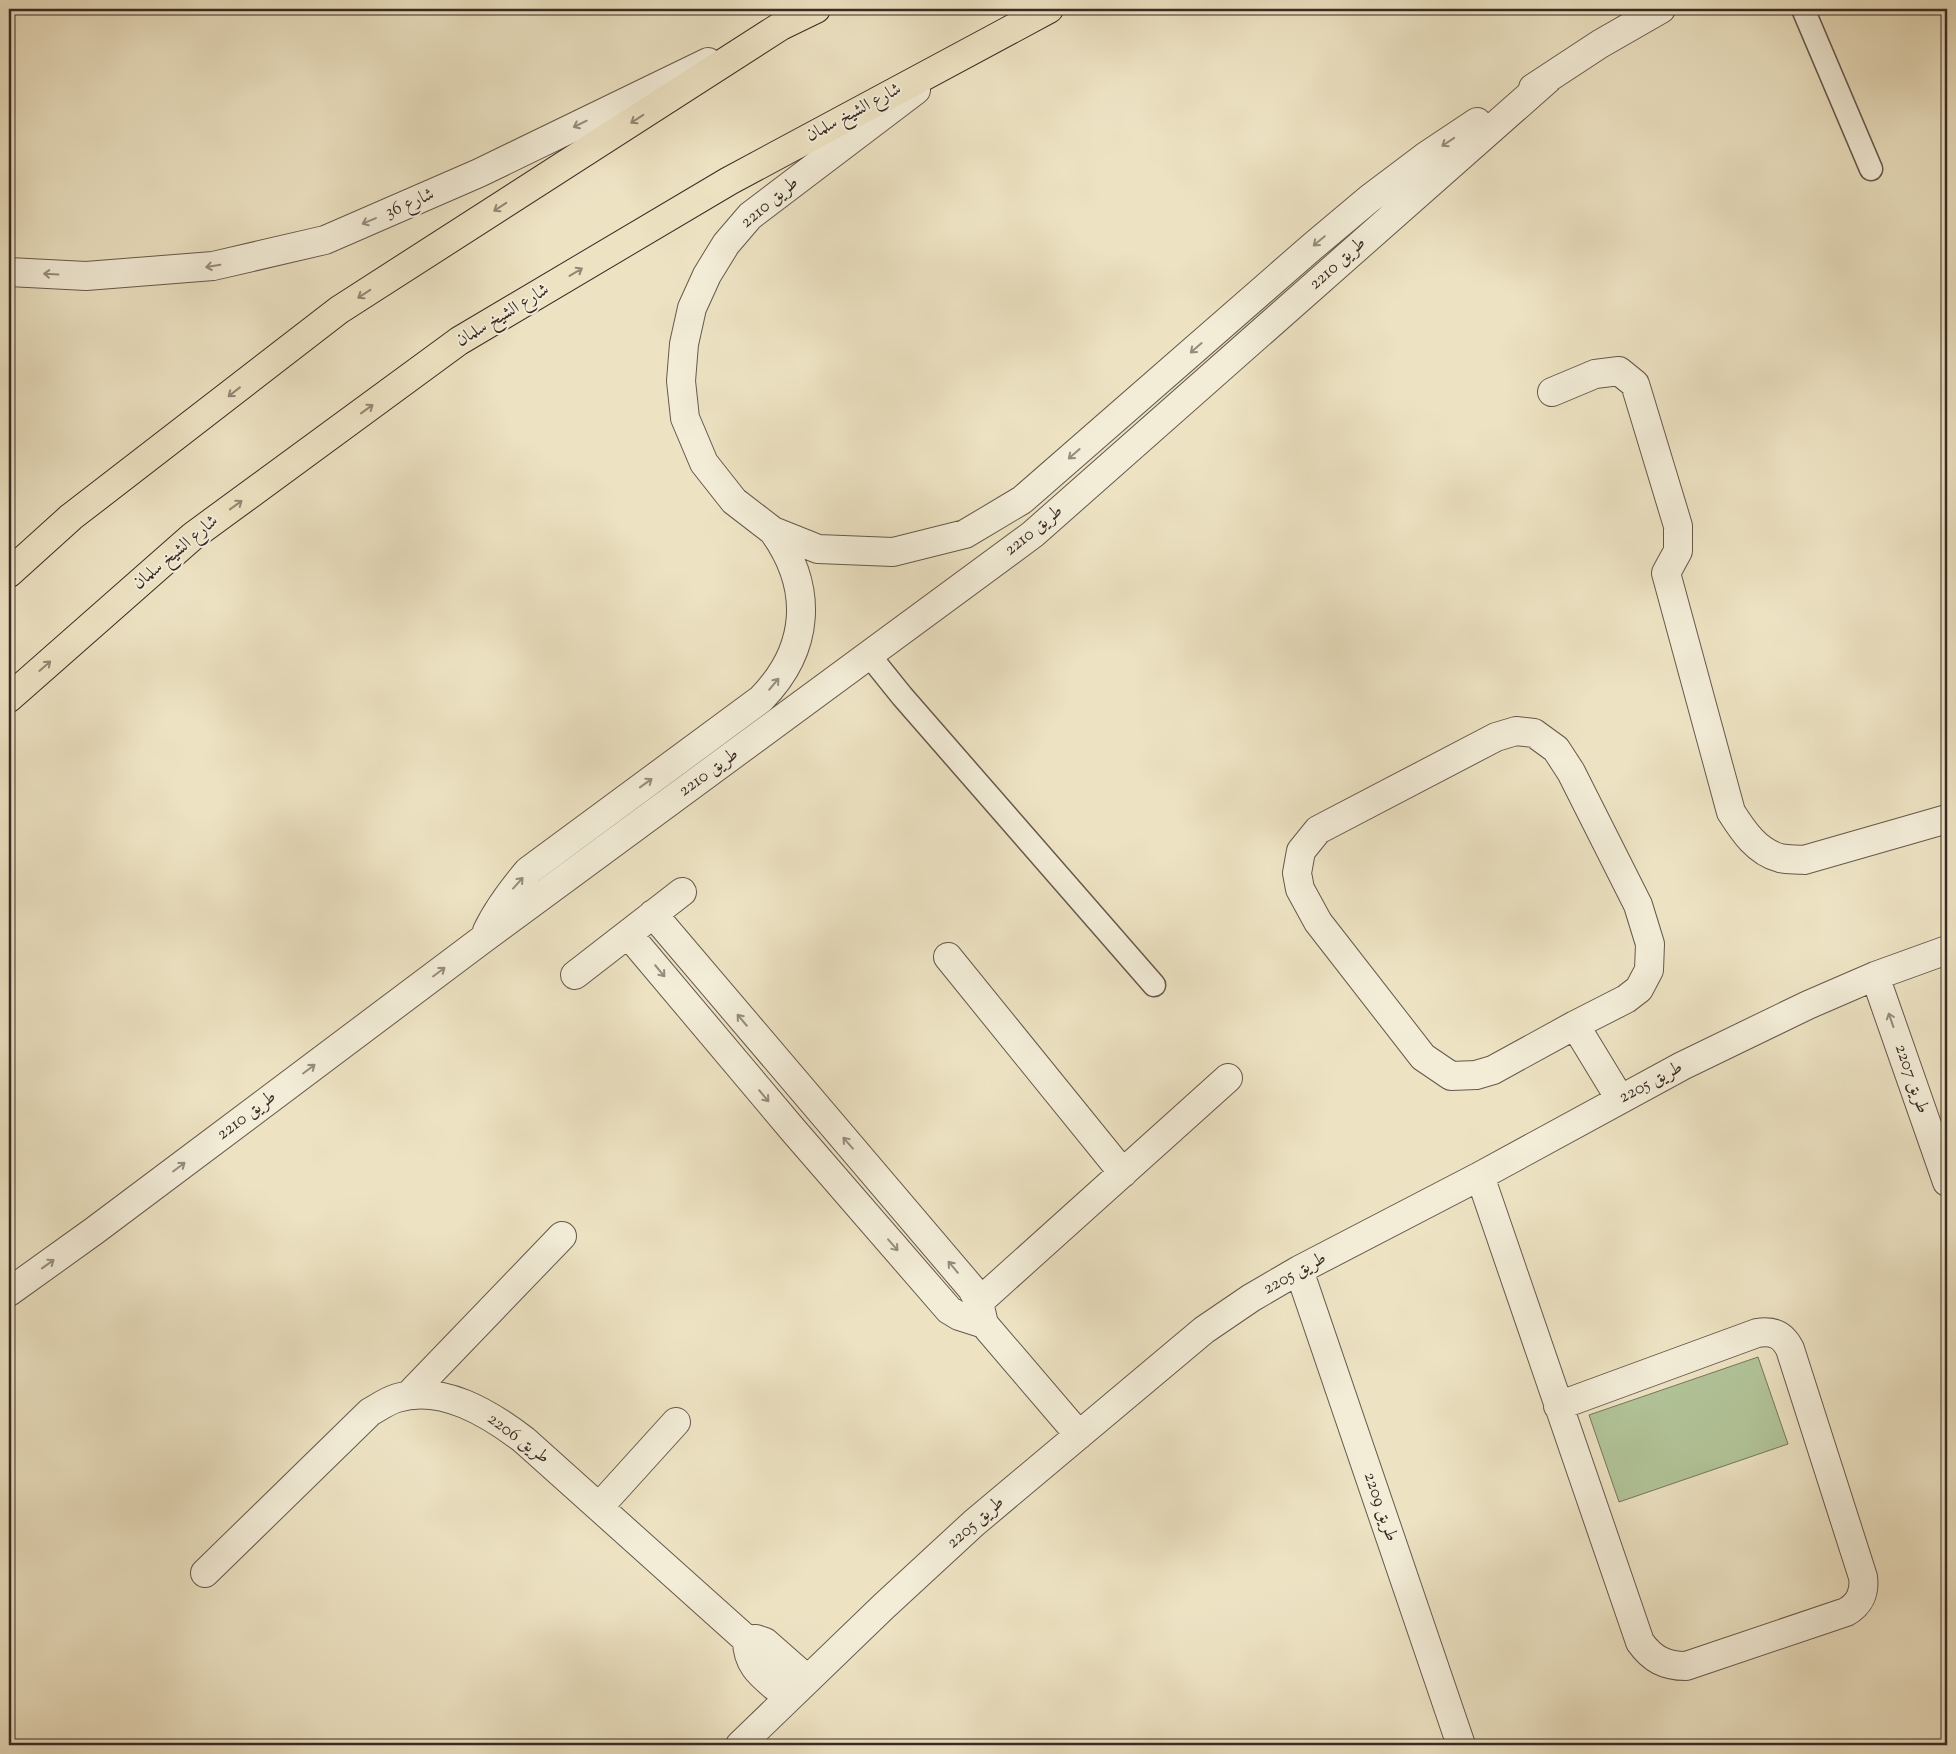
<svg xmlns="http://www.w3.org/2000/svg" width="1956" height="1754" font-family="'Sorts Mill Goudy',Amiri,serif">
<style>
.green{fill:#b2c599;stroke:#76785e}
.lines{fill:none;stroke-linecap:round;stroke-linejoin:round}
.service-casing{stroke:#67584c;stroke-width:25}
.minor-casing{stroke:#67584c;stroke-width:30}
.tertiary-casing{stroke:#67584c;stroke-width:30}
.primary-casing{stroke:#3a2a24;stroke-width:30}
.service{stroke:#f3edd8;stroke-width:22}
.minor{stroke:#f3edd8;stroke-width:28}
.tertiary{stroke:#f3edd8;stroke-width:28}
.primary{stroke:#ede3c3;stroke-width:28}
.oneway{stroke:#948674}
.oneway2{stroke:#968c7e}
.labels{text-anchor:middle;dominant-baseline:central;stroke-width:4;stroke-linejoin:round;paint-order:stroke}
.street-label{font-size:18px;fill:#3a2a24;stroke:#f3edd8}
</style>
<rect width="100%" height="100%" fill="#ede3c3"/>
<filter id="stains"><feTurbulence type="fractalNoise" baseFrequency=".004" numOctaves="4"/><feColorMatrix values="0 0 0 0 .2 0 0 0 0 .09 0 0 0 0 .02 0 0 0 .5 -.17"/></filter>
<radialGradient id="worn" r=".72"><stop offset=".6" stop-color="#630" stop-opacity="0"/><stop offset="1" stop-color="#630" stop-opacity=".3"/></radialGradient>
<path class="green" d="M 1758,1357 L 1788,1444 L 1619,1502 L 1589,1415 Z"/>
<g class="lines">
<defs>
<path id="service" d="M 1803,9 L 1871,169
M 869,655 L 902,696 L 1154,985"/>
<path id="minor" d="M 1533,88 L 1600,44 L 1661,9
M 916,90 L 750,216 L 726,244 L 707,275 L 692,308 L 684,344 L 681,381 L 685,418 L 704,463 L 734,501 L 773,531 L 818,549 L 893,552 L 965,534 L 1022,500 L 1313,246 L 1369,199 L 1426,156 L 1477,122
M 1552,392 L 1595,374 L 1619,371 L 1635,384 L 1678,526 L 1678,551 L 1666,573 L 1731,812 C 1743,831 1757,852 1780,858 C 1787,860 1797,859 1804,860 L 1947,819
M 1516,731 L 1534,733 L 1556,749 L 1571,772 L 1638,905 L 1650,944 L 1649,970 L 1639,989 L 1626,999 L 1575,1025 L 1493,1070 L 1476,1075 L 1451,1076 L 1423,1057 L 1318,922 L 1300,889 L 1297,873 L 1301,851 L 1318,830 L 1496,737 Z
M 653,914 L 972,1289 L 979,1302 L 984,1324 L 1079,1435
M 487,931 C 498,908 512,890 528,871 L 761,699 C 810,649 814,588 773,531
M 628,934 L 793,1130 L 949,1310 L 959,1316 L 984,1324
M 948,957 L 1123,1173
M 575,975 L 682,892
M 1875,976 L 1947,1182
M 1575,1025 L 1620,1099
M 1480,1176 L 1640,1642 C 1652,1659 1665,1666 1686,1666 L 1846,1612 C 1860,1604 1865,1592 1863,1577 L 1790,1349 C 1783,1335 1773,1330 1757,1333 L 1558,1406
M 1299,1270 L 1461,1745
M 9,1292 L 94,1231 L 483,939 L 1033,534 L 1548,79
M 979,1302 L 1228,1078
M 409,1395 L 562,1236
M 599,1507 L 676,1422
M 205,1573 L 370,1412 C 379,1407 387,1401 397,1398 C 442,1384 490,1414 524,1440 L 747,1640 L 756,1639 L 765,1642 L 807,1679
M 747,1640 C 747,1670 768,1679 788,1698
M 740,1745 L 883,1607 L 974,1523 L 1204,1330 L 1251,1298 L 1299,1270 L 1480,1176 L 1682,1066 L 1808,1005 L 1875,976 L 1947,950"/>
<path id="tertiary" d="M 9,272 L 86,276 L 213,266 L 325,240 L 479,173 L 708,62"/>
<path id="primary" d="M 9,573 L 71,517 L 339,310 L 781,26 L 816,9
M 9,698 L 193,536 L 459,341 L 729,181 L 1049,9"/>
</defs>
<use href="#service" class="service-casing"/>
<use href="#minor" class="minor-casing"/>
<use href="#tertiary" class="tertiary-casing"/>
<use href="#primary" class="primary-casing"/>
<use href="#service" class="service"/>
<use href="#minor" class="minor"/>
<use href="#tertiary" class="tertiary"/>
<use href="#primary" class="primary"/>
</g>
<defs><path id="oneway-shaft" d="M-6 0H5M1.5-3L5.5 0L1.5 3" fill="none" stroke-width="1.6" stroke-linecap="round" stroke-linejoin="round" transform="scale(1.25)"/></defs>
<g class="oneway">
<use href="#oneway-shaft" transform="translate(637 119) rotate(147)"/>
<use href="#oneway-shaft" transform="translate(500 207) rotate(147)"/>
<use href="#oneway-shaft" transform="translate(576 272) rotate(-31)"/>
<use href="#oneway-shaft" transform="translate(364 294) rotate(147)"/>
<use href="#oneway-shaft" transform="translate(234 392) rotate(142)"/>
<use href="#oneway-shaft" transform="translate(367 409) rotate(-36)"/>
<use href="#oneway-shaft" transform="translate(236 505) rotate(-36)"/>
<use href="#oneway-shaft" transform="translate(45 666) rotate(-41)"/>
</g>
<g class="oneway2">
<use href="#oneway-shaft" transform="translate(580 124) rotate(154)"/>
<use href="#oneway-shaft" transform="translate(1448 142) rotate(146)"/>
<use href="#oneway-shaft" transform="translate(369 221) rotate(157)"/>
<use href="#oneway-shaft" transform="translate(1319 241) rotate(140)"/>
<use href="#oneway-shaft" transform="translate(213 266) rotate(171)"/>
<use href="#oneway-shaft" transform="translate(51 274) rotate(-177)"/>
<use href="#oneway-shaft" transform="translate(1196 348) rotate(139)"/>
<use href="#oneway-shaft" transform="translate(1074 454) rotate(139)"/>
<use href="#oneway-shaft" transform="translate(774 684) rotate(-50)"/>
<use href="#oneway-shaft" transform="translate(646 783) rotate(-36)"/>
<use href="#oneway-shaft" transform="translate(518 883) rotate(-48)"/>
<use href="#oneway-shaft" transform="translate(660 971) rotate(50)"/>
<use href="#oneway-shaft" transform="translate(439 972) rotate(-37)"/>
<use href="#oneway-shaft" transform="translate(742 1020) rotate(-130)"/>
<use href="#oneway-shaft" transform="translate(1891 1020) rotate(-109)"/>
<use href="#oneway-shaft" transform="translate(309 1069) rotate(-37)"/>
<use href="#oneway-shaft" transform="translate(764 1096) rotate(50)"/>
<use href="#oneway-shaft" transform="translate(848 1143) rotate(-131)"/>
<use href="#oneway-shaft" transform="translate(179 1167) rotate(-37)"/>
<use href="#oneway-shaft" transform="translate(893 1245) rotate(49)"/>
<use href="#oneway-shaft" transform="translate(48 1264) rotate(-36)"/>
<use href="#oneway-shaft" transform="translate(953 1267) rotate(-130)"/>
</g>
<g class="labels">
<g class="street-label">
<text transform="translate(854 113) rotate(-28)">شارع الشيخ سلمان</text>
<text transform="translate(770 203) rotate(-40)">طريق 2210</text>
<text transform="translate(410 204) rotate(-23)">شارع 36</text>
<text transform="translate(1338 264) rotate(-42)">طريق 2210</text>
<text transform="translate(503 316) rotate(-31)">شارع الشيخ سلمان</text>
<text transform="translate(1034 531) rotate(-39)">طريق 2210</text>
<text transform="translate(176 553) rotate(-40)">شارع الشيخ سلمان</text>
<text transform="translate(709 773) rotate(-36)">طريق 2210</text>
<text transform="translate(1911 1079) rotate(71)">طريق 2207</text>
<text transform="translate(1651 1083) rotate(-28)">طريق 2205</text>
<text transform="translate(247 1116) rotate(-37)">طريق 2210</text>
<text transform="translate(1295 1274) rotate(-29)">طريق 2205</text>
<text transform="translate(518 1439) rotate(37)">طريق 2206</text>
<text transform="translate(1380 1507) rotate(71)">طريق 2209</text>
<text transform="translate(976 1523) rotate(-41)">طريق 2205</text>
</g>
</g>
<rect width="1956" height="1754" fill="none" stroke="#ede3c3" stroke-width="30"/>
<rect x="10" y="10" width="1936" height="1734" fill="none" stroke="#3a2a24" stroke-width="2.5"/>
<rect x="15" y="15" width="1926" height="1724" fill="none" stroke="#3a2a24"/>
<rect width="100%" height="100%" filter="url(#stains)"/>
<rect width="100%" height="100%" fill="url(#worn)"/>
</svg>
